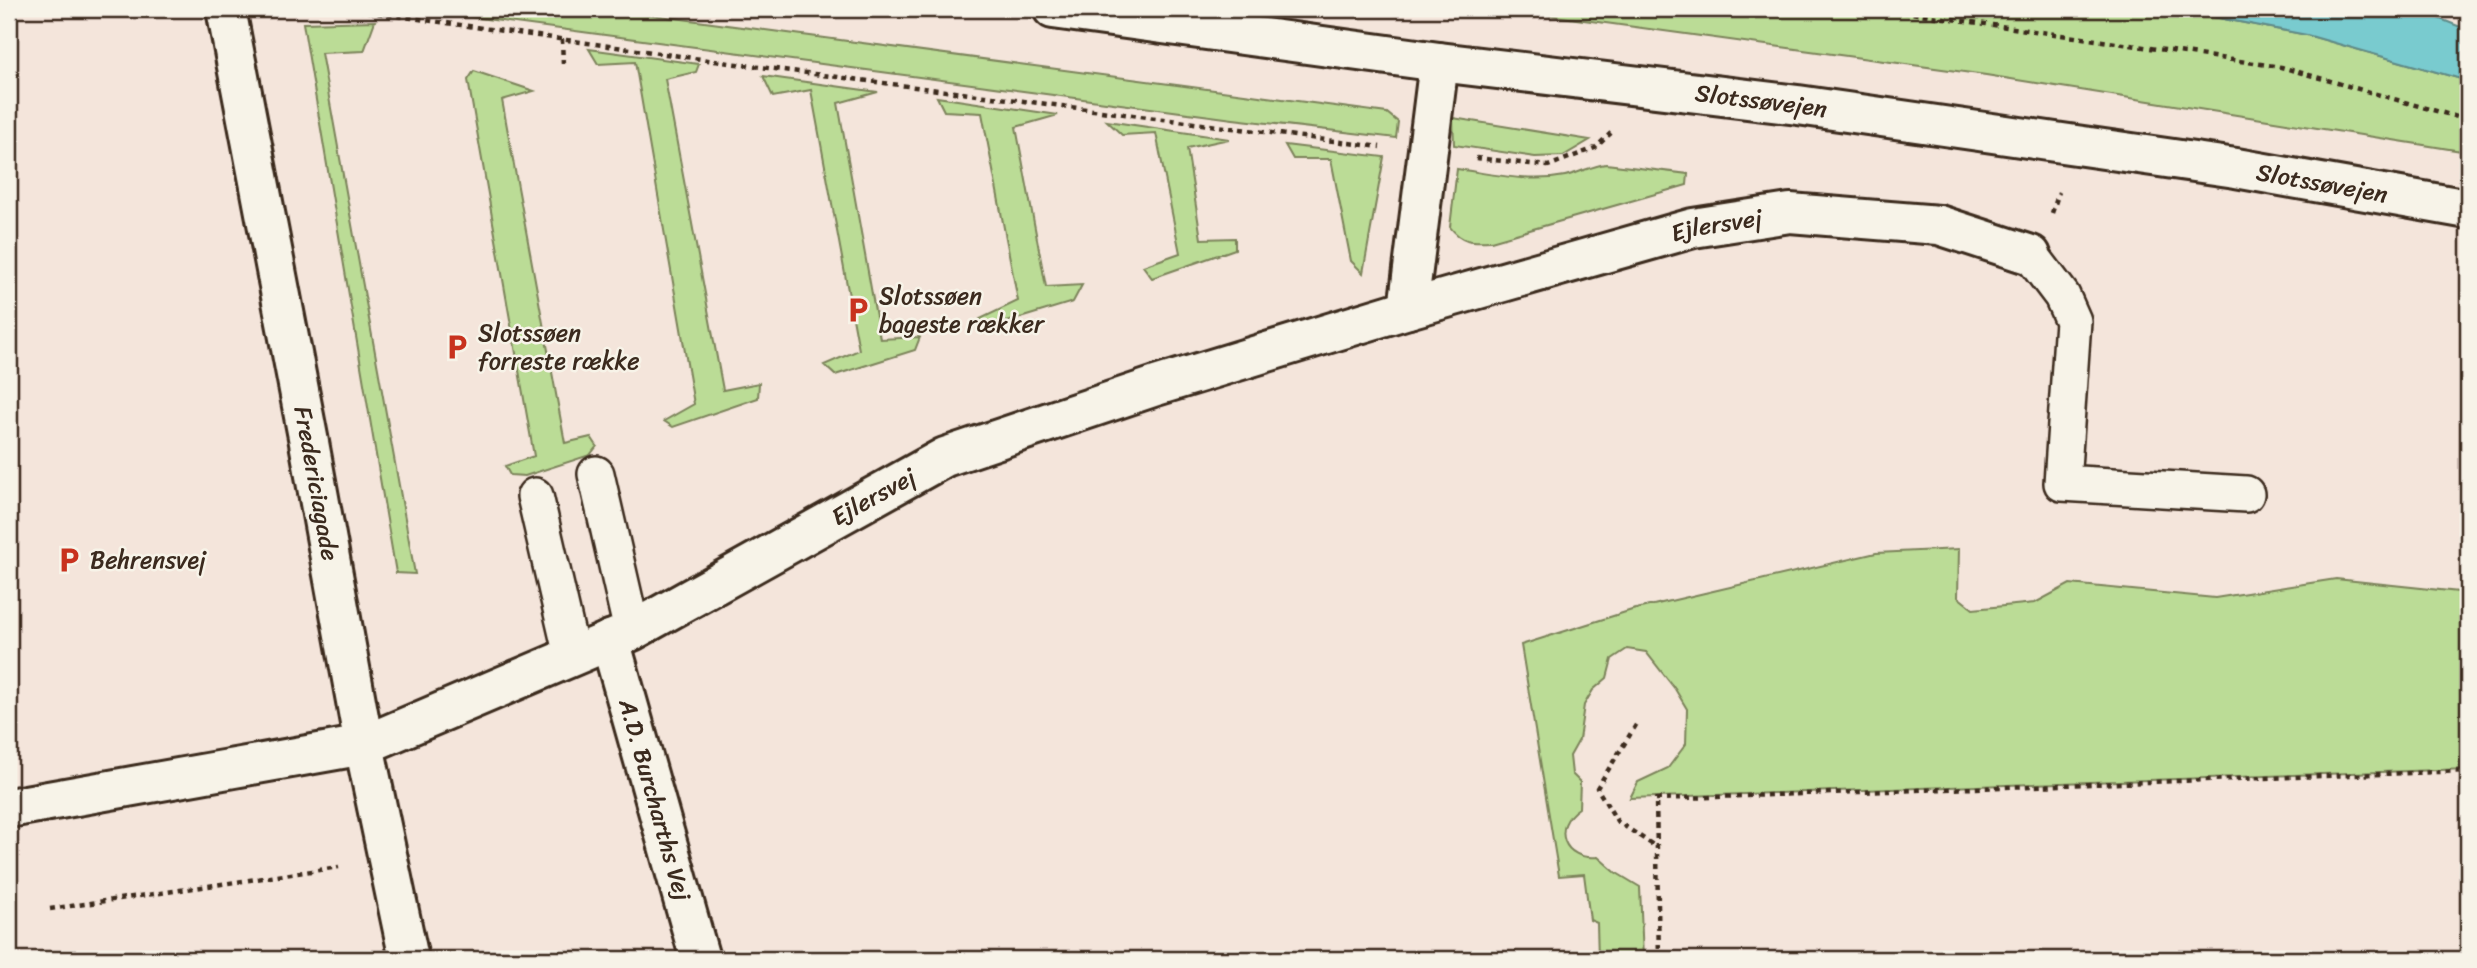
<svg xmlns="http://www.w3.org/2000/svg" width="2477" height="968" font-family="Sriracha,sans-serif">
<style>
.green{fill:#bbdc96;stroke:#7b835a;stroke-width:2}
.water{fill:#79cbcf;stroke:#608b88;stroke-width:2}
.lines{fill:none;stroke-linecap:round;stroke-linejoin:round}
.service-casing{stroke:#3b2a1e;stroke-width:40}
.minor-casing{stroke:#3b2a1e;stroke-width:44}
.secondary-casing{stroke:#3b2a1e;stroke-width:44}
.path{stroke:#3b2a1e;stroke-width:4.5;stroke-dasharray:5 5;stroke-linecap:butt}
.service{stroke:#f7f3e8;stroke-width:35}
.minor{stroke:#f7f3e8;stroke-width:38}
.secondary{stroke:#f7f3e8;stroke-width:38}
.labels{text-anchor:middle;dominant-baseline:central;stroke-width:5;stroke-linejoin:round;paint-order:stroke}
.street-label{font-size:24px;fill:#3b2a1e;stroke:#f7f3e8}
.poi-label{font-size:24px;fill:#3b2a1e;stroke:#f7f3e8;text-anchor:start}
</style>
<rect width="100%" height="100%" fill="#f4e5db"/>
<filter id="ink" filterUnits="userSpaceOnUse"><feTurbulence type="fractalNoise" baseFrequency=".0143" numOctaves="2"/><feDisplacementMap in="SourceGraphic" scale="14" xChannelSelector="R" yChannelSelector="G"/><feConvolveMatrix kernelMatrix="1 2 1 2 8 2 1 2 1" color-interpolation-filters="sRGB"/></filter>
<g filter="url(#ink)">
<path class="green" d="M 411,9 L 601,9 L 622,11 L 1387,113 L 1398,122 L 1396,138 L 1233,119 Z
M 1503,9 L 2172,9 L 2307,35 L 2468,81 L 2468,152 L 1986,75 Z
M 375,21 L 364,51 L 321,53 L 415,574 L 396,573 L 303,23 Z
M 589,49 L 699,64 L 696,72 L 665,79 L 723,390 L 759,383 L 758,398 L 673,427 L 664,421 L 694,404 L 635,62 L 598,64 Z
M 474,71 L 534,91 L 502,100 L 565,443 L 591,437 L 597,446 L 590,455 L 525,476 L 510,475 L 505,466 L 534,456 L 468,80 Z
M 763,76 L 878,92 L 838,103 L 880,339 L 920,337 L 915,350 L 835,375 L 824,365 L 859,350 L 811,90 L 773,97 Z
M 937,97 L 1058,115 L 1016,127 L 1046,287 L 1082,285 L 1073,302 L 987,328 L 980,319 L 1018,301 L 982,113 L 944,111 Z
M 1453,118 L 1590,140 L 1563,156 L 1535,157 L 1454,145 Z
M 1107,121 L 1229,139 L 1187,148 L 1201,239 L 1235,238 L 1235,249 L 1152,278 L 1143,266 L 1180,253 L 1156,133 L 1122,135 Z
M 1285,145 L 1384,157 L 1363,273 L 1351,261 L 1331,159 L 1293,159 Z
M 1606,164 L 1688,174 L 1687,185 L 1491,241 C 1473,242 1462,243 1450,227 L 1457,169 C 1492,174 1529,183 1565,176 C 1579,173 1591,166 1606,164 Z
M 1959,549 L 1958,597 L 1973,609 L 2035,603 L 2070,584 L 2215,598 L 2336,579 L 2468,593 L 2468,769 L 1630,798 L 1638,782 L 1668,768 L 1686,744 L 1687,709 L 1675,689 L 1646,652 L 1627,649 L 1612,659 L 1607,678 L 1593,690 L 1584,705 L 1579,740 L 1570,756 L 1572,774 L 1580,782 L 1579,808 C 1551,827 1563,861 1598,857 L 1615,872 L 1640,887 L 1643,959 L 1598,959 L 1597,923 L 1590,920 L 1584,874 L 1559,876 L 1521,645 L 1632,610 L 1876,553 Z"/>
<path class="water" d="M 2172,9 L 2402,9 L 2428,14 L 2468,30 L 2468,81 L 2307,35 Z"/>
<g class="lines">
<defs>
<path id="service" d="M 2031,255 L 2062,296 L 2073,321 L 2062,483 L 2246,494
M 596,474 L 632,631
M 535,496 L 572,656"/>
<g id="minor">
<path id="s1" d="M 226,9 L 308,437 L 364,745 L 409,959"/>
<path d="M 1408,309 L 1439,62"/>
<path id="s2" d="M 610,640 L 700,959"/>
<path id="s3" d="M 9,808 L 364,745 L 632,631 L 945,457 L 1156,386 L 1408,309 L 1693,228 L 1790,213 L 1939,225 L 2031,255"/>
</g>
<g id="secondary">
<path id="s4" d="M 1053,9 L 1439,62 L 1798,105 L 2076,145 L 2236,168 L 2468,209"/>
</g>
</defs>
<use href="#service" class="service-casing"/>
<use href="#minor" class="minor-casing"/>
<use href="#secondary" class="secondary-casing"/>
<path class="path" d="M 348,9 L 729,63 L 1380,147
M 1883,9 L 2281,67 L 2468,120
M 562,39 L 563,64
M 1476,158 L 1548,166 L 1595,148 L 1611,133
M 2052,213 L 2059,192
M 1636,725 L 1597,788 L 1617,821 L 1656,847
M 50,909 L 339,867
M 1659,959 L 1656,799 L 2468,771"/>
<use href="#service" class="service"/>
<use href="#minor" class="minor"/>
<use href="#secondary" class="secondary"/>
</g>
</g>
<defs>
<symbol id="parking-bare" viewBox="-9 -9 18 18"><path d="M-3.5-5.5H1a3.5 3.5 0 0 1 0 7H-1V5.5H-3.5ZM-1-3.4V-.6H.8a1.4 1.4 0 0 0 0-2.8Z" fill="#c8321e" stroke="#f7f3e8" stroke-width="2.5" paint-order="stroke"/></symbol>
</defs>
<g fill-rule="evenodd">
<use href="#parking-bare" x="839" y="291" width="38" height="38"/>
<use href="#parking-bare" x="438" y="328" width="38" height="38"/>
<use href="#parking-bare" x="50" y="541" width="38" height="38"/>
</g>
<g class="labels">
<g class="street-label">
<text stroke="none"><textPath href="#s4" startOffset="714">Slotssøvejen</textPath></text>
<text stroke="none"><textPath href="#s4" startOffset="1281">Slotssøvejen</textPath></text>
<text stroke="none"><textPath href="#s3" startOffset="1816">Ejlersvej</textPath></text>
<text stroke="none"><textPath href="#s1" startOffset="483">Fredericiagade</textPath></text>
<text stroke="none"><textPath href="#s3" startOffset="928">Ejlersvej</textPath></text>
<text stroke="none"><textPath href="#s2" startOffset="166">A.D. Burcharths Vej</textPath></text>
</g>
<g class="poi-label">
<text x="879" y="296">Slotssøen<tspan x="879" dy="28">bageste rækker</tspan></text>
<text x="478" y="333">Slotssøen<tspan x="478" dy="28">forreste række</tspan></text>
<text x="90" y="560">Behrensvej</text>
</g>
</g>
<rect width="2477" height="968" fill="none" stroke="#f7f3e8" stroke-width="35"/>
<rect x="18" y="18" width="2442" height="933" fill="none" stroke="#3b2a1e" stroke-width="2.5" filter="url(#ink)"/>
</svg>
